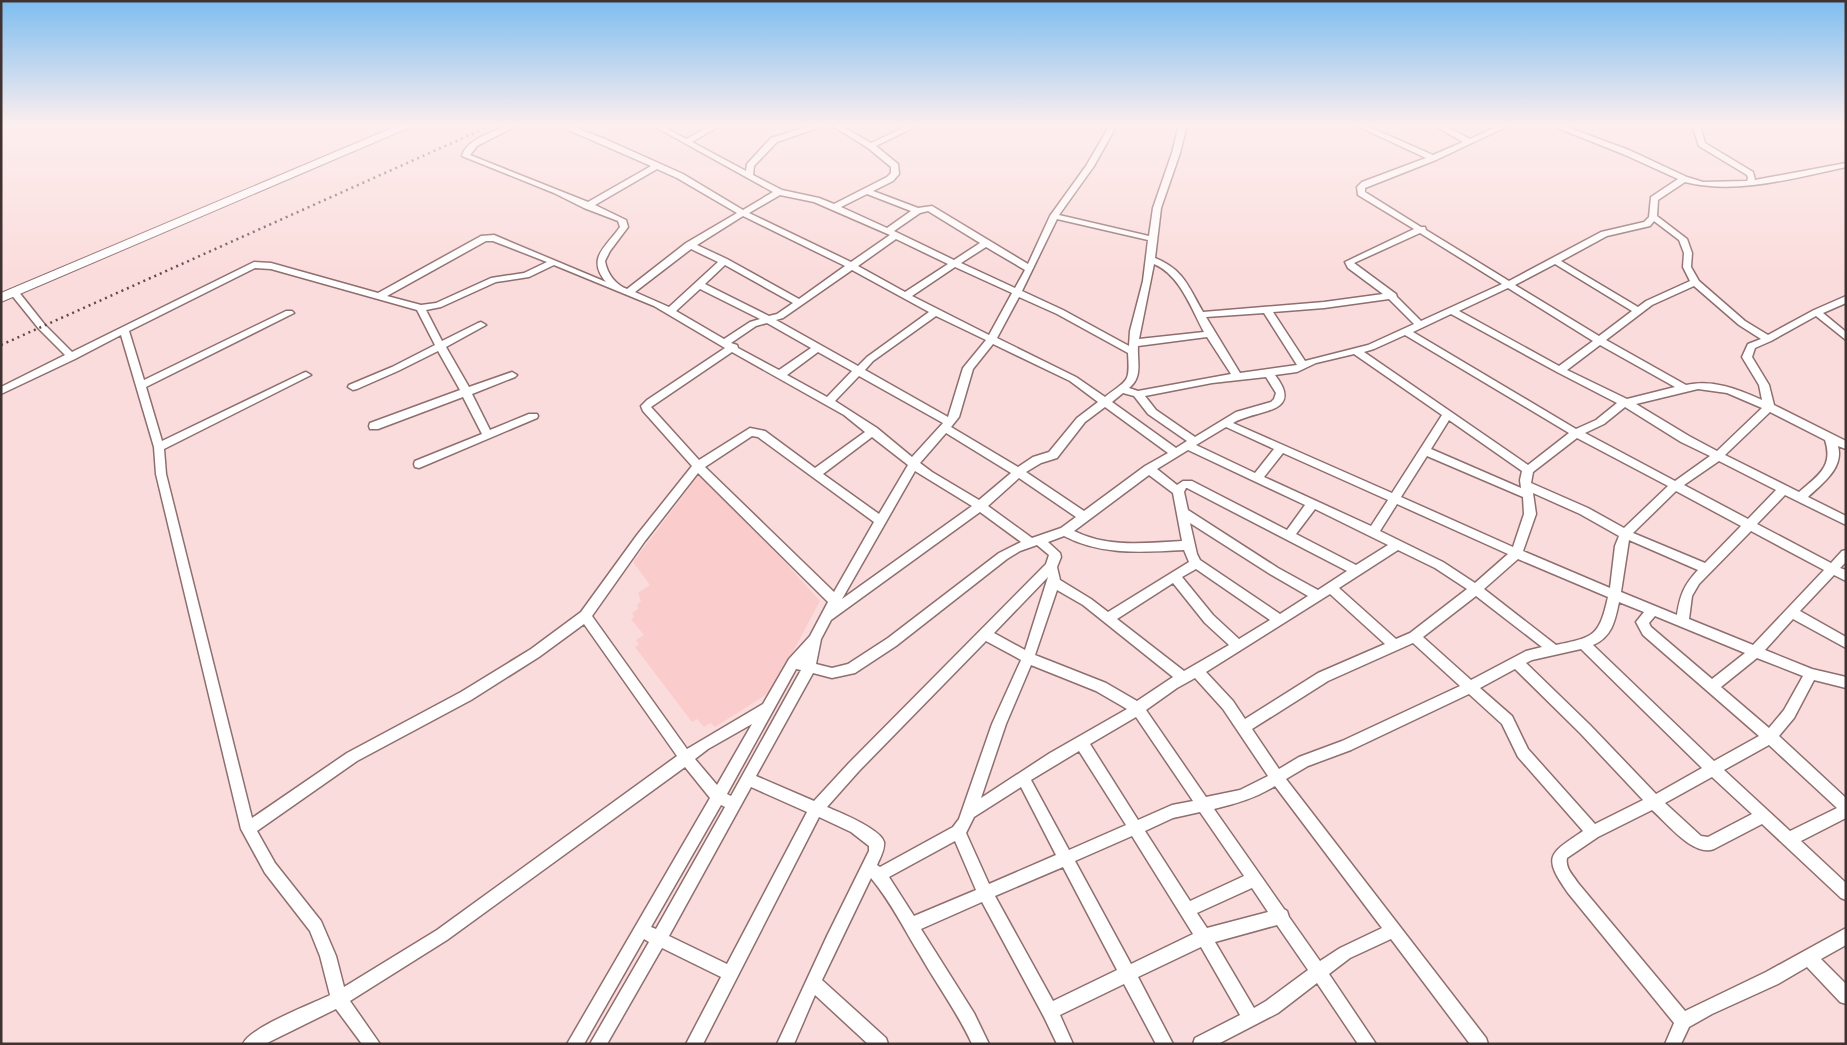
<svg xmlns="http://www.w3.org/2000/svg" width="1847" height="1045" font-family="'PT Sans Narrow',sans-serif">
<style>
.built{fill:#facccc}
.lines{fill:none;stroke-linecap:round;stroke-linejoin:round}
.street-casing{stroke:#8f6e6e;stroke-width:3}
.primary-casing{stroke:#8f6e6e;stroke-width:2}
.street{fill:#fff;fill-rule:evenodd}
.primary{fill:#fff;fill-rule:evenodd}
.rail{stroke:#5e4c4c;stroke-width:2.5;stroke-dasharray:2 4;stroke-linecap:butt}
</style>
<rect width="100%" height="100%" fill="#fbdcdc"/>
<path class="built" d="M 702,471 L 820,601 L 772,691 L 715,727 L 711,723 L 704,727 L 697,719 L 692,722 L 635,647 L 639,644 L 636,640 L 644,635 L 631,619 L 634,617 L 632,613 L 638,609 L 637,605 L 641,601 L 638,593 L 650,585 L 633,562 Z"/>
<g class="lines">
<defs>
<path id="street" d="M 508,125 L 518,125 L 477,146 L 470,155 L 588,202 L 651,166 L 557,125 L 568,125 L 605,139 L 683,174 L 743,210 L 773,192 L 652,125 L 661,125 L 686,139 L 712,125 L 721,125 L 692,142 L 746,171 L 747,164 L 771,138 L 813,125 L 826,125 L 777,142 L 754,166 L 753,175 L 782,190 L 819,198 L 834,204 L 887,177 L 891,173 L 891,167 L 868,148 L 831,125 L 840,125 L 871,143 L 909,125 L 919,125 L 876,146 L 898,164 L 899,174 L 893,181 L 873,191 L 918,208 L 932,206 L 1028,264 L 1050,216 L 1086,166 L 1110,125 L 1117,125 L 1094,166 L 1059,215 L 1149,236 L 1153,208 L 1172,153 L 1179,125 L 1187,125 L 1180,153 L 1161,208 L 1155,258 C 1184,270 1188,286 1203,312 L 1324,302 L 1383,294 L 1348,268 L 1345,262 L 1414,229 L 1358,195 L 1357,187 L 1362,182 L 1426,158 L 1355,125 L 1365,125 L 1433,155 L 1463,142 L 1433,125 L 1443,125 L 1470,139 L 1500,125 L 1510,125 L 1436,160 L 1365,188 L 1365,192 L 1421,227 L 1425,227 L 1426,230 L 1509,281 L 1601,232 L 1644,222 L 1649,217 L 1651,197 L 1678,179 L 1623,154 L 1550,125 L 1561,125 L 1629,150 L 1687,177 L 1703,182 L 1747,181 L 1748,178 L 1747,175 L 1699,146 L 1692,125 L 1700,125 L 1705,143 L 1753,172 L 1755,180 L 1846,163 L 1846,167 C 1794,178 1737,195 1685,182 L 1658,200 L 1657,216 L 1687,239 L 1692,253 L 1691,267 L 1699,281 L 1745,321 L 1768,335 L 1814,310 L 1846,296 L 1846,303 L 1823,313 L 1846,332 L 1846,340 L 1816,316 L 1771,341 L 1755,348 L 1752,357 L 1769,385 L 1774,405 L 1846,441 L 1846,449 L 1838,446 C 1844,468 1823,483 1808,497 L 1846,516 L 1846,525 L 1785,495 L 1757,524 L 1831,563 L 1842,551 L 1846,550 L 1846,562 L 1840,568 L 1846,570 L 1846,581 L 1834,575 L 1800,611 L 1846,637 L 1846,648 L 1793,619 L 1765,650 L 1812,669 L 1846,677 L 1846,688 L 1814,680 L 1794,718 L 1779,736 L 1846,798 L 1846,818 L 1801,841 L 1846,883 L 1846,900 L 1841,898 L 1762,824 L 1714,849 C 1693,857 1667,823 1652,810 L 1598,837 L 1567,858 C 1565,868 1573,875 1578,883 L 1685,1011 L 1766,972 L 1846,928 L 1846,945 L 1821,959 L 1846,984 L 1846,1004 L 1840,1002 L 1807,967 L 1778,984 L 1712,1014 L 1689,1027 L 1681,1044 L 1665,1044 L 1674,1023 L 1568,893 C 1542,856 1549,854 1583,831 L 1518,757 L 1502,724 L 1469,694 L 1351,750 L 1308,766 L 1286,779 L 1486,1038 L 1488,1044 L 1470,1044 L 1391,939 L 1350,958 L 1329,974 L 1376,1044 L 1358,1044 L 1317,983 L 1278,1013 L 1218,1044 L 1193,1044 L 1195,1038 L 1240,1015 L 1201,947 L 1138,977 L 1173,1044 L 1156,1044 L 1124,984 L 1060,1015 L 1073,1044 L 1057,1044 L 1044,1017 L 982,902 L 921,929 L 974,1013 L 989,1044 L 972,1044 C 958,1013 937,985 920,955 C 904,929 891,902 871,878 L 822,980 L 886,1038 L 888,1044 L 868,1044 L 815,995 L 794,1044 L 777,1044 L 827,936 L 869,851 L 869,846 L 851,832 L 819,817 L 703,1044 L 686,1044 L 721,977 L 662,948 L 607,1044 L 590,1044 L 649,942 L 644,939 L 584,1044 L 567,1044 L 710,798 L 685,767 L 447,940 L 350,1001 L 380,1044 L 362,1044 L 336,1009 L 265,1044 L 243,1044 C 250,1027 312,1004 330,995 L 320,956 L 310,931 L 265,873 L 241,829 L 156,474 L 154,447 L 121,335 L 75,359 L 1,394 L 1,387 L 65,355 L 39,329 L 10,293 L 15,290 L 18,291 L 45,325 L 72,352 L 254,262 L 271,263 L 378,293 L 481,236 L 494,235 L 606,282 C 586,258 606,247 620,227 L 618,221 L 584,208 L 554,193 L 462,156 C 466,139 494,132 508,125 ZM 657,169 L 677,178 L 737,213 L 686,243 L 627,289 C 616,285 607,274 605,261 L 610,251 L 628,227 L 626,220 L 595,205 ZM 867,194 L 911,211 L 887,228 L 841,207 ZM 780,195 L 814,202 L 890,235 L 851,262 L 749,213 ZM 928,211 L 980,243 L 954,260 L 894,231 L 920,213 ZM 743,216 L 841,264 L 845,266 L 799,299 L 727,259 L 697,245 ZM 1057,219 L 1148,240 L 1143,281 L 1130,331 L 1129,346 L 1063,310 L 1022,291 ZM 1654,221 L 1679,240 L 1684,253 L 1683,267 L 1690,281 L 1646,301 L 1638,307 L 1561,261 L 1607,236 L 1650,226 ZM 1420,233 L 1502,284 L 1421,321 L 1397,297 L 1396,294 L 1354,263 ZM 896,239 L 948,264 L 905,292 L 858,266 ZM 486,241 L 493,241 L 547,262 L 524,273 L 491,278 L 436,303 L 421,305 L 387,296 ZM 986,247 L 1025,270 L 1015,288 L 961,263 ZM 691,249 L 718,262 L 669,307 L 635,292 ZM 1154,264 C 1180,275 1191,308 1204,332 L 1139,339 ZM 1555,264 L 1632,311 L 1599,336 L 1515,285 ZM 554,265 L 654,306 L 725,348 L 647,400 L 641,406 L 643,411 L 692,466 L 637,535 L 581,612 L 531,649 L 461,692 L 347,753 L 252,818 L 166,474 L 164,449 L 311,375 L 306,372 L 303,373 L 162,441 L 146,387 L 294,313 L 292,311 L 286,311 L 144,380 L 129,331 L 255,268 L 271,269 L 417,310 L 435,345 L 392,367 L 349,385 L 348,387 L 353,390 L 357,389 L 398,371 L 438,351 L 460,390 L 370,423 L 369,426 L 370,429 L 378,429 L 463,397 L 482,434 L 415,461 L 414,464 L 415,467 L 419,468 L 537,418 L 538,416 L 537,414 L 529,414 L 490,430 L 472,394 L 515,377 L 517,375 L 512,372 L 469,387 L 446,347 L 486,325 L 481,322 L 478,323 L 442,341 L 426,310 L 441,307 L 496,282 L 529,277 ZM 725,265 L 793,303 L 777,314 L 769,316 L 705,284 ZM 955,267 L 1012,293 L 989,335 L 912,296 ZM 852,270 L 929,312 L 867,357 L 858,366 L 776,320 L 783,318 ZM 1694,286 L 1739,325 L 1761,339 L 1748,344 L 1742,357 L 1759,385 L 1762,400 C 1738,389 1713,379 1686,385 L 1606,340 L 1652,305 ZM 1508,288 L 1593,341 L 1559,366 L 1459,311 ZM 700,289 L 760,319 L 750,322 L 724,339 L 676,311 ZM 1019,297 L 1057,314 L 1128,353 C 1130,384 1128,379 1105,397 L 1076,377 L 997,338 ZM 1389,299 L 1414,324 L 1368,345 L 1305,361 L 1273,312 L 1324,308 ZM 1264,313 L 1297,365 L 1240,373 L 1206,317 ZM 1451,314 L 1557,372 L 1617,403 L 1596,420 L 1576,429 L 1413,332 ZM 936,316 L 986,340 L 963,368 L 948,417 L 865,370 L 873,361 ZM 767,323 L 811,348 L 779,370 L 738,348 L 737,345 L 731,343 L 756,326 ZM 1405,335 L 1569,433 L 1528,465 L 1364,352 L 1374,349 ZM 1207,337 L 1231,374 L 1138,391 L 1129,388 C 1143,377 1137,362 1138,346 ZM 993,344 L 1070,381 L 1098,402 L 1077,418 L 1049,452 L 1033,457 L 1018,467 L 951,427 L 959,417 L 973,369 ZM 1600,345 L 1675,387 L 1627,399 L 1567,370 ZM 732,352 L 844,415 L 865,432 L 815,468 L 765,431 L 750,428 L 699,460 L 651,407 ZM 818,352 L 852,371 L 827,397 L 787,375 ZM 1354,354 L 1442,415 L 1392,493 L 1233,423 C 1257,409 1305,414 1275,375 L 1297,372 L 1316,363 ZM 859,376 L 943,423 L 912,457 L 877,428 L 835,401 ZM 1266,377 L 1276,393 L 1274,399 L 1271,402 L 1236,412 L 1195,437 L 1156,410 L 1145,396 L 1212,383 ZM 1698,389 L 1727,393 L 1762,408 L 1717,451 L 1689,436 L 1636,404 ZM 1123,393 L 1134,396 L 1148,414 L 1187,441 L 1176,448 L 1112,402 ZM 1105,407 L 1168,453 L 1145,466 L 1084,511 L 1026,472 L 1041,463 L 1057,458 L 1085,422 ZM 1625,407 L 1681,442 L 1710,456 L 1675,481 L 1585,433 L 1604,424 ZM 1770,412 L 1825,440 C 1834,467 1817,476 1799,492 L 1725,455 ZM 1449,420 L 1522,471 L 1520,480 L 1521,488 L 1431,449 ZM 1226,427 L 1274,449 L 1255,473 L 1196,445 ZM 946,433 L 1011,473 L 979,500 L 932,472 L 920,463 ZM 752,436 L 758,437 L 874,522 L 834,592 L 705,467 ZM 872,437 L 908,465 L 879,514 L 823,474 ZM 1577,438 L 1668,486 L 1624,528 L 1588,508 L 1531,483 L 1533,472 ZM 1188,450 L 1305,505 L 1287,530 L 1192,481 L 1183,481 L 1177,485 L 1157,469 ZM 1283,453 L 1388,500 L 1371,526 L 1264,477 ZM 1427,456 L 1523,497 L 1524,514 L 1513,547 L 1401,497 ZM 1719,461 L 1776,490 L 1748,519 L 1684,485 ZM 915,471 L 972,506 L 842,599 ZM 698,473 L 828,602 L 810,636 L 789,659 L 763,704 L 687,749 L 592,616 L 645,541 ZM 1149,475 L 1173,493 L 1182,541 C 1146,543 1108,548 1074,531 ZM 1019,478 L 1076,517 L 1061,528 L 1032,538 L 988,506 ZM 1186,488 L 1187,488 L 1347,571 L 1318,590 L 1278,568 L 1188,510 L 1184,492 ZM 1676,491 L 1741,526 L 1705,563 L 1633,533 ZM 1533,493 L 1580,514 L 1619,536 L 1615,546 L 1610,588 L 1523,551 L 1536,514 ZM 1397,504 L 1508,554 L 1475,583 L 1443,562 L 1380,531 ZM 1315,509 L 1388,545 L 1356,565 L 1296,534 ZM 980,512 L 1021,542 L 999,553 L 888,638 L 848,664 L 832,668 L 816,664 L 821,639 L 831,620 ZM 1190,523 L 1270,574 L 1308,596 L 1280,614 L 1200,560 L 1197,554 ZM 1751,531 L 1824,570 L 1753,645 L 1689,619 L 1692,596 L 1699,584 ZM 1064,536 C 1102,556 1143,552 1184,550 L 1189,562 L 1108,612 L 1091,599 L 1060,580 L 1057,567 L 1061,557 L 1060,553 L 1048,542 ZM 1629,540 L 1698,570 C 1684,585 1680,595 1677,615 L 1621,592 ZM 1037,545 L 1049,555 L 1046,564 L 849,763 L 814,801 L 756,776 L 813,673 L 832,678 L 855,673 L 896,646 L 1007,559 L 1020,551 ZM 1398,550 L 1435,568 L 1467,589 L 1410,633 L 1396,639 L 1339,588 ZM 1518,559 L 1608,597 C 1599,636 1595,637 1556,645 L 1484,589 ZM 1196,569 L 1270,620 L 1239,639 L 1213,615 L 1182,577 ZM 1048,577 L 1025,650 L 994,633 ZM 1173,583 L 1205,623 L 1229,645 L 1184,671 L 1117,619 ZM 1057,590 L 1083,605 L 1173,677 L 1137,701 L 1106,683 L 1035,655 ZM 1330,594 L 1385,644 L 1318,673 L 1245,719 L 1233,701 L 1206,672 ZM 1476,596 L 1542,647 L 1526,651 L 1471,680 L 1423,637 ZM 1619,602 L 1644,612 L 1636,622 L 1643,635 L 1759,736 L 1714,761 L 1593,645 C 1612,637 1615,621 1619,602 ZM 1655,616 L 1745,653 L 1712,679 L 1651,627 L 1649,623 ZM 584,624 L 677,756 L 437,930 L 344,987 L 336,956 L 321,921 L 275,863 L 257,831 L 357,761 L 471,700 L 539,657 ZM 986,641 L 1021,660 L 992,724 L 959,819 L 953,827 L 880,867 L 877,865 C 880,858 885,850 884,842 C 881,829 839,812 827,807 L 859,771 ZM 1413,643 L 1460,686 L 1342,741 L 1299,757 L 1279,769 L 1252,729 L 1328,681 ZM 1581,649 L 1702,768 L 1656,794 L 1590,725 L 1526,663 L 1532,660 ZM 1757,658 L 1803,676 L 1784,710 L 1769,728 L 1721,687 ZM 1031,665 L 1096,691 L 1127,709 L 1050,753 L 981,798 L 1006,724 ZM 796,669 L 801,670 L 731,796 L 727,794 ZM 1515,669 L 1580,733 L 1643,800 L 1595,824 L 1528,749 L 1512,716 L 1480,688 ZM 1195,678 L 1223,709 L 1268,776 L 1240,790 L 1206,797 L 1146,710 L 1177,688 ZM 1136,717 L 1193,801 L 1172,805 L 1138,820 L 1090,744 ZM 752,724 L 717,785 L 695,759 L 708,749 ZM 1769,745 L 1837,808 L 1790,831 L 1724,770 ZM 1079,751 L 1126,825 L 1069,850 L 1031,780 ZM 1712,777 L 1752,814 L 1708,837 L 1701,836 L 1665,803 ZM 1275,786 L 1382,928 L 1340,948 L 1320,961 L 1289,917 L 1287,911 L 1284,909 L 1214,809 C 1236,804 1256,798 1275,786 ZM 751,787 L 807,812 L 727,964 L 669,936 ZM 1021,787 L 1056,855 L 989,884 L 966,833 L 974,817 ZM 721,805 L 725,807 L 656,929 L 651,927 ZM 1200,812 L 1244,876 L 1190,901 L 1145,831 L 1173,818 ZM 1132,836 L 1193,934 L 1131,964 L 1075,861 ZM 955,841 L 976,890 L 914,916 L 889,877 ZM 1063,867 L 1117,970 L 1053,1001 L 995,896 ZM 1252,888 L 1268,912 L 1207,928 L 1197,913 ZM 1277,925 L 1308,970 L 1266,1001 L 1254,1008 L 1215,942 Z"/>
<path id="primary" d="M 399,125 L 415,125 L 1,302 L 1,293 Z"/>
</defs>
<use href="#street" class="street-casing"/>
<use href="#primary" class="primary-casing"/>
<use href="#street" class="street"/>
<use href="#primary" class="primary"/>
<path class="rail" d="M 1,345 L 492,125"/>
</g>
<linearGradient id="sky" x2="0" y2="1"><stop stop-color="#7ebdf0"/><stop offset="0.46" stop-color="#fdefef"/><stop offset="1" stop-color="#fdefef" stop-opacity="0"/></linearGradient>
<rect width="1847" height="272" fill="url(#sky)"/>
<rect width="1847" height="1045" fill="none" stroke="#413232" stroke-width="5"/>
</svg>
